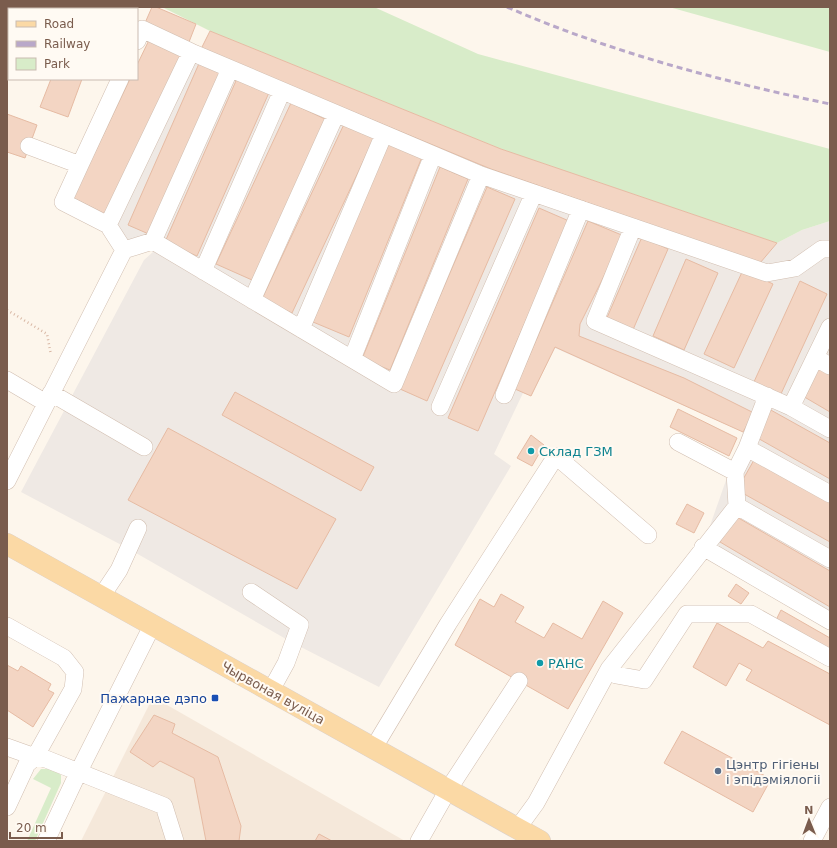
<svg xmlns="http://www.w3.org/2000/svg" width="837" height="848" font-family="'DejaVu Sans',sans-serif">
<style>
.residential{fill:#f5e8da}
.industrial{fill:#efe9e4}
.green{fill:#d8ecc9}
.building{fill:#f3d5c3;stroke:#e6bba3}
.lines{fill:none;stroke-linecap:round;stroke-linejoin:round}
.minor-casing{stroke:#d1beb0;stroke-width:18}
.major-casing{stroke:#dad1cd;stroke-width:22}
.path{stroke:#d9b8a5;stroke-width:2.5;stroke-dasharray:1 3;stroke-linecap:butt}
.minor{stroke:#fff;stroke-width:17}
.major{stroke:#fbd9a5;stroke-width:21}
.rail{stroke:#b9a8c9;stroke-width:3;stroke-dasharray:6 4;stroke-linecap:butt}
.culture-dot{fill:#0f9aa8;stroke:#fffaf3;stroke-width:1.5}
.transit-dot{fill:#1a4fb4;stroke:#fffaf3;stroke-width:1.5}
.service-dot{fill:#5c6f8a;stroke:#fffaf3;stroke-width:1.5}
.labels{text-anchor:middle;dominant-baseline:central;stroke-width:4;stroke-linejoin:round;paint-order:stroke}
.culture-label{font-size:13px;fill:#0d838f;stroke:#fffaf3;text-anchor:start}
.street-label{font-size:13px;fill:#7a5c4d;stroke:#fffaf3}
.transit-label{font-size:13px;fill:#164399;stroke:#fffaf3;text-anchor:end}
.service-label{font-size:13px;fill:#4e5e75;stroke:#fffaf3;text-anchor:start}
</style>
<rect width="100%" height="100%" fill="#fdf6ec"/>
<path class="residential" d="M 153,697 L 405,841 L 81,841 Z"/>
<path class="industrial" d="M 210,31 L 501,149 L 777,243 L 802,230 L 830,221 L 830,621 L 705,540 L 743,432 L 555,348 L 531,396 L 523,393 L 494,454 L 511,466 L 379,687 L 293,643 L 129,549 L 21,492 L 144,260 L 153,252 L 111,231 Z"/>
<path class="green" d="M 162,7 L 374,7 L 478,54 L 830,149 L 830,221 L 802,230 L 777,243 L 501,149 L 210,31 Z
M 669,7 L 830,7 L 830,52 Z
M 41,769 L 53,769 L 61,775 L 61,783 L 35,841 L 27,841 L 51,788 L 33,779 Z"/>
<path class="building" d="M 59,7 L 90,7 L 89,9 L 65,9 Z
M 152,7 L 156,7 L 196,24 L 189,42 L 145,23 Z
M 7,20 L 9,20 L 9,58 L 7,65 Z
M 210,31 L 501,149 L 777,243 L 760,263 L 491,169 L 201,49 Z
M 150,38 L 184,54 L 107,215 L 73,198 L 130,79 L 137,79 L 137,65 Z
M 201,59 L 224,70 L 151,235 L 128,225 Z
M 239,74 L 271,88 L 197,256 L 165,242 Z
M 51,79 L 82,79 L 68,117 L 40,107 Z
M 291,103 L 327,120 L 252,280 L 216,264 Z
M 7,114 L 37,125 L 25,158 L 7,152 Z
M 346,120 L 376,134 L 292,313 L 262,299 Z
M 386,143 L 422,157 L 349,337 L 313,322 Z
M 440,167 L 468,179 L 390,370 L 362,359 Z
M 487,187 L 515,199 L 427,401 L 400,389 Z
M 539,208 L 569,221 L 478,431 L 448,418 Z
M 588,221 L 624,236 L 580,324 L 579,336 L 684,378 L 754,413 L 743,432 L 555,347 L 531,396 L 515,389 Z
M 642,237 L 668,249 L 632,332 L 606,320 Z
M 686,259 L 718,273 L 684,350 L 653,336 Z
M 743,270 L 773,284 L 734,368 L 704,354 Z
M 800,281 L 827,294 L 780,396 L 753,384 Z
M 817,368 L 830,375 L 830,412 L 801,395 Z
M 235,392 L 374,467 L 361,491 L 222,415 Z
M 678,409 L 737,438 L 729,456 L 670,427 Z
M 769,409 L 830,443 L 830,479 L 754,436 Z
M 168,428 L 336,519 L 297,589 L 128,500 Z
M 531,435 L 544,445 L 532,466 L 517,458 Z
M 754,460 L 830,502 L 830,542 L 737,490 Z
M 687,504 L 704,513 L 694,533 L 676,524 Z
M 735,516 L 830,571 L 830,607 L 720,542 Z
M 736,584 L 749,593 L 741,604 L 728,596 Z
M 501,594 L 524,607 L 515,622 L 544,638 L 553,623 L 582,639 L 603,601 L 623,613 L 568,709 L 455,645 L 480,599 L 494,607 Z
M 781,610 L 830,638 L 830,651 L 776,620 Z
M 717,623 L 763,648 L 768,641 L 830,674 L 830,725 L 746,680 L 752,670 L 739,663 L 726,686 L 693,667 Z
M 7,665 L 18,671 L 21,666 L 51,684 L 48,690 L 54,693 L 33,727 L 7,710 Z
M 154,715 L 175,724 L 172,733 L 218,757 L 241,826 L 239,841 L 206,841 L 194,778 L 160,761 L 153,767 L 130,752 Z
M 682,731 L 771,779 L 753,812 L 664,763 Z
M 319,834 L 332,841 L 315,841 Z"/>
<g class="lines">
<defs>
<path id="minor" d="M 137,41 L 142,29 L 191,52
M 29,146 L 80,165 L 63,202 L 108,225 L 124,250
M 80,165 L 120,79
M 108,225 L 191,52 L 481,175 L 767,273 L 795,268 L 822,249 L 830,249
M 633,227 L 595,321 L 791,407 L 830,429
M 153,241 L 230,69
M 203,271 L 282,91
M 252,300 L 336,114
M 301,329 L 384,134
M 816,358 L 830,366
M 352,359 L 433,155
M 7,380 L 46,403
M 51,393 L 144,447
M 504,395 L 581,209
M 440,407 L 534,193
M 791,407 L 830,327
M 678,442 L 735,472
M 747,448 L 830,494
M 7,481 L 124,250 L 153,241 L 394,384 L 481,175
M 737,506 L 830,559
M 703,547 L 830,621
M 251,592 L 300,625 L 286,663 L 270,692
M 101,597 L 119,570 L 138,528
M 7,626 L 64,658 L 75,672 L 73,689 L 35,757 L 7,747
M 609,669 L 616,675 L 644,680 L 687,614 L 751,614 L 830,658
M 373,749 L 448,624 L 556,456 L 648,535
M 7,807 L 27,764 L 35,757 L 46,759 L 164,806 L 175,841
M 517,829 L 536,803 L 609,669 L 737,506 L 735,472 L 747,448 L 767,396
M 46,841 L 79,771 L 152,626
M 419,841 L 448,790 L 519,681
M 812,841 L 830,807"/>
<path id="major" d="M 7,544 L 540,841"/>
</defs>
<use href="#minor" class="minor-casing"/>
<use href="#major" class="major-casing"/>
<path class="path" d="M 7,310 L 47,334 L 51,355"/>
<use href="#minor" class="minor"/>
<use href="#major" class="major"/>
<path class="rail" d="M 507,7 C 610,52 720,81 830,104"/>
</g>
<g class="culture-dot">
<circle cx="531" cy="451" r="4"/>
<circle cx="540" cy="663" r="4"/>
</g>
<rect class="transit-dot" x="211" y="694" width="8" height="8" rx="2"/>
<circle class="service-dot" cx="718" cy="771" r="4"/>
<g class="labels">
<g class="culture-label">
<text x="539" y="451">Склад ГЗМ</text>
<text x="548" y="663">РАНС</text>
</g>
<g class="street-label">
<text transform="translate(273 693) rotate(29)">Чырвоная вуліца</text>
</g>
<g class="transit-label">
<text x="207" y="698">Пажарнае дэпо</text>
</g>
<g class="service-label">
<text x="726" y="764">Цэнтр гігіены<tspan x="726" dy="15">і эпідэміялогіі</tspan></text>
</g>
</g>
<rect width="837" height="848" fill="none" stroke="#7a5c4d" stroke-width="16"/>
<rect x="8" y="8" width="130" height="72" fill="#fffaf3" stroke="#cabbb1"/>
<rect x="16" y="21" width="20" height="6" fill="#fbd9a5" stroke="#cabbb1"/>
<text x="44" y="28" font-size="12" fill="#7a5c4d">Road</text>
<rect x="16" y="41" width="20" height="6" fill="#b9a8c9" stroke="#cabbb1"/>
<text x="44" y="48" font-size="12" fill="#7a5c4d">Railway</text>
<rect x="16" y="58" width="20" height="12" fill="#d8ecc9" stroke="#cabbb1"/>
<text x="44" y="68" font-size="12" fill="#7a5c4d">Park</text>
<g transform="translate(809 820) rotate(359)" stroke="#fffaf3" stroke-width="3" paint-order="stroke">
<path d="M0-3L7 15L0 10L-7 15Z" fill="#7a5c4d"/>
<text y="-6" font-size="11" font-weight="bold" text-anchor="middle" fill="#7a5c4d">N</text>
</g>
<path d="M10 832v6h52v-6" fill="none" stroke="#7a5c4d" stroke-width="2"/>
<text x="16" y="832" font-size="12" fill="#7a5c4d" stroke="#fffaf3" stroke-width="3" paint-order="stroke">20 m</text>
</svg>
